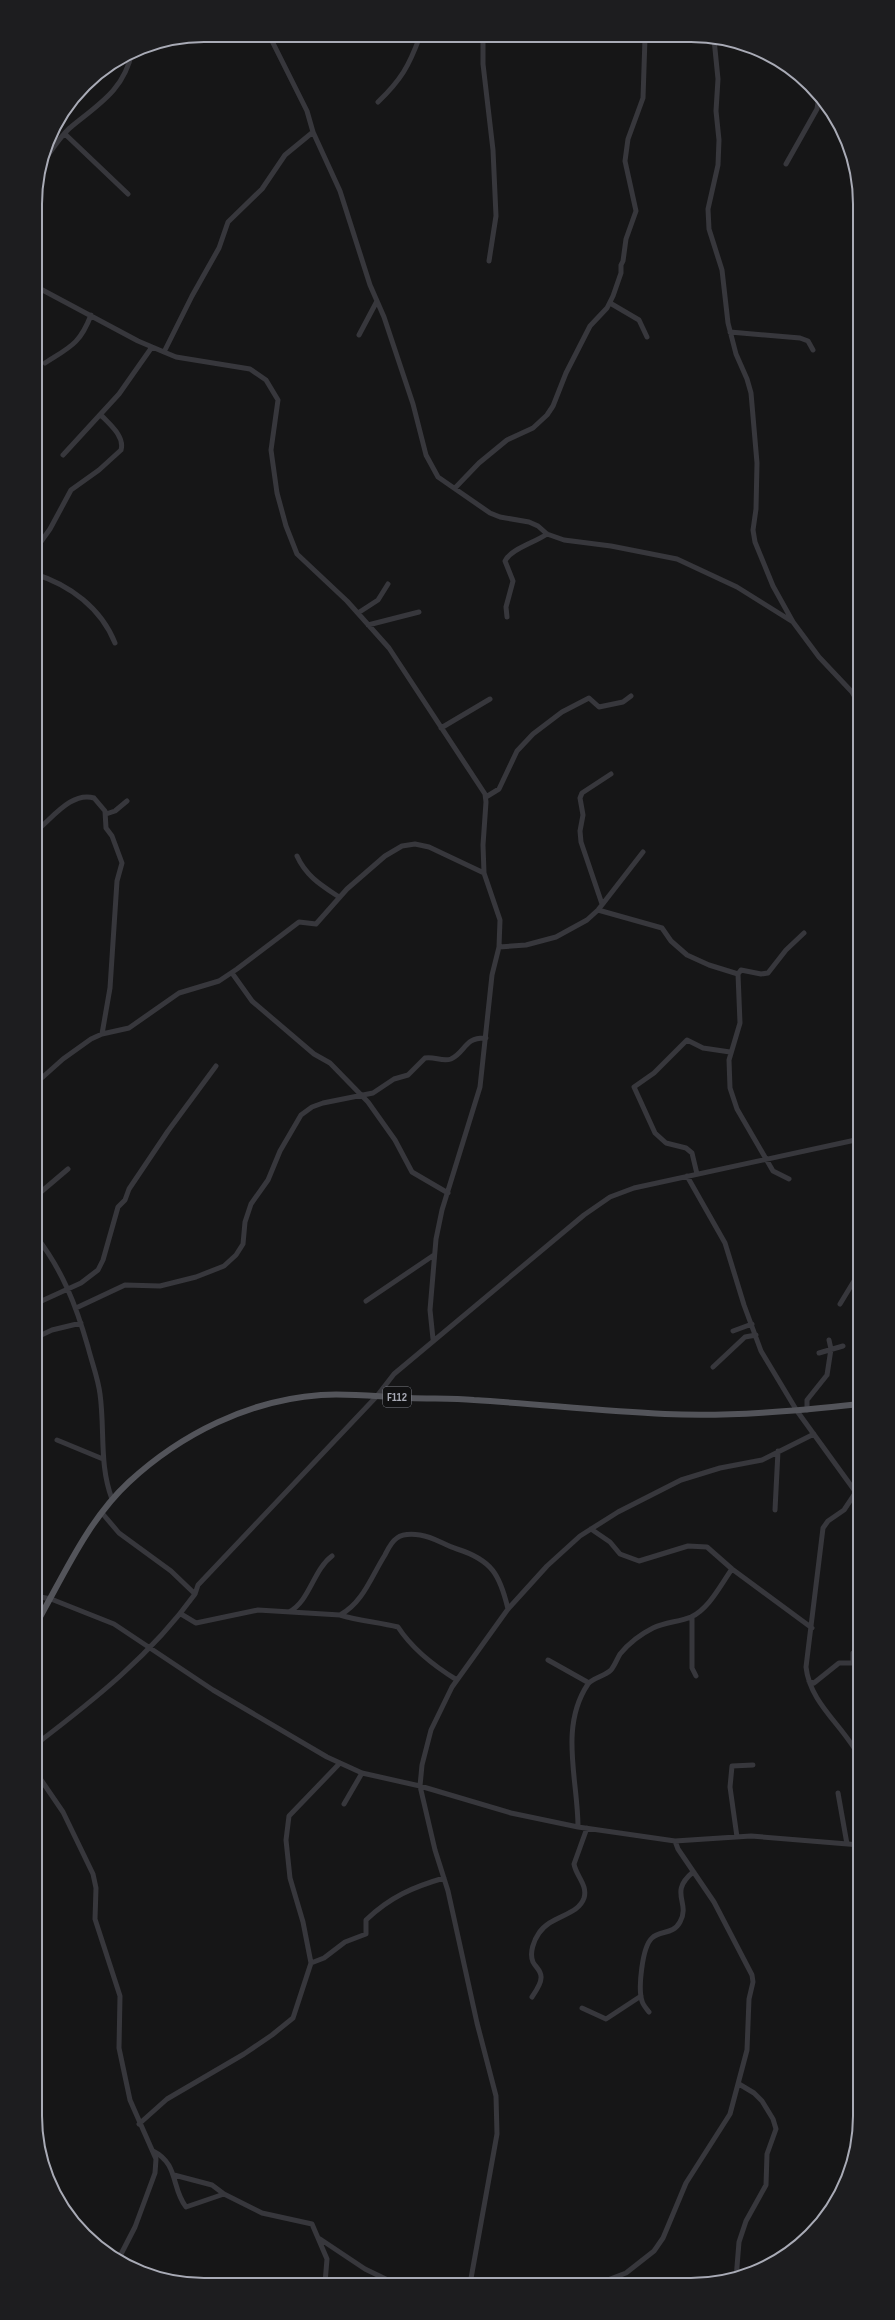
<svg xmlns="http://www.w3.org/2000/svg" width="895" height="2320" font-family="'Sofia Sans Condensed',sans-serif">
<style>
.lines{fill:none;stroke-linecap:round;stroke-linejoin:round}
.minor{stroke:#37373c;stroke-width:5}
.major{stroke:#53545a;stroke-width:6}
.labels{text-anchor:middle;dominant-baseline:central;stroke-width:4;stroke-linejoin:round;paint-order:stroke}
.shield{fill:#111112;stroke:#7b7d85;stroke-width:1}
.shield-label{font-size:12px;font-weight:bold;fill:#a9abb6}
.rim{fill:none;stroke:#a9abb6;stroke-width:2}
</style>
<rect width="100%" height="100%" fill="#161617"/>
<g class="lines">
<path class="minor" d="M 269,35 L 307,111 L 313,132 L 340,191 L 370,285 L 384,317 L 413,404 L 426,455 L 438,477 L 490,513 L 500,517 L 529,522 L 538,526 L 547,534 L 564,540 L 611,546 L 677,559 L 737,587 L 793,622 L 819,657 L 852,692 L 860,706
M 483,37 L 483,64 L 493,150 L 496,216 L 489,261
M 714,39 L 718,79 L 716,111 L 719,140 L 718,165 L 708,209 L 709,229 L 722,270 L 728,323 L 736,354 L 747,379 L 751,393 L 757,463 L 756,509 L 753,530 L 755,542 L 773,586 L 793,622
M 378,102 C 401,80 409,66 420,36
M 65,134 L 128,194
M 44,161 C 51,151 62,134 71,127 C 99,104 124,90 132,52
M 786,164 L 817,109 L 819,95
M 35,286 L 138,341 L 164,352 L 176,357 L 250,369 L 266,380 L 278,400 L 271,450 L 277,493 L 286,526 L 297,554 L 347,601 L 389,648 L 485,794 L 486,802 L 483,845 L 484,873 L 500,920 L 499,947 L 492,975 L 480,1087 L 442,1210 L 436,1239 L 430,1310 L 433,1339
M 610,303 L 639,320 L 647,337
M 730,332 L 800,338 L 808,341 L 813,350
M 359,335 L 377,301
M 164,352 L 192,296 L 219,248 L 228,222 L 262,189 L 285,155 L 313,132
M 45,363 C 70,347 80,344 91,315
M 63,455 L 119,394 L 152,347
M 455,488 L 479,463 L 507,440 L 533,428 L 547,415 L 553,406 L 566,373 L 590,326 L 607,308 L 613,296 L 621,273 L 621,265 L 623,261 L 626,239 L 636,211 L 625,161 L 628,139 L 643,98 L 645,38
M 35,550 L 50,529 L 71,490 L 99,470 L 121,450 C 125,436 109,424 101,415
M 35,574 C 70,585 101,608 115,643
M 358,613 L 378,600 L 388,584
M 507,617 L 506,607 L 513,581 L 505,561 C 511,549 534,543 547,534
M 368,625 L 419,612
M 441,728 L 490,699
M 859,759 L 860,759
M 486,797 L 499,789 L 517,751 L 533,734 L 562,712 L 589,698 L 599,707 L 623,702 L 631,696
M 106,814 L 115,811 L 127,801
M 35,832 C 51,820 71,791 94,798 L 105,811 L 106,828 L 112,836 L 122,863 L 117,881 L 110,988 L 102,1034
M 297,856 C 306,876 321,885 339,897
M 602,904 L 581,842 L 580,831 L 583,815 L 580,798 L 582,793 L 611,774
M 598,910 L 662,928 L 671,941 L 687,955 L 709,965 L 738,974 L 740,1023 L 729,1060 L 730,1088 L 737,1109 L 773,1171 L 789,1179
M 499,947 L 526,945 L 556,937 L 587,920 L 598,910 L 643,852
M 232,973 L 252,1001 L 314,1054 L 330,1063 L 368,1102 L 395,1140 L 412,1172 L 448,1193
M 738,974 L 741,970 L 761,974 L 768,973 L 786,950 L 804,933
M 35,1084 L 63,1059 L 91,1039 L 102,1034 L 129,1028 L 179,993 L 219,981 L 237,969 L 299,922 L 316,924 L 347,889 L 385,856 L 402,846 L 415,844 L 429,847 L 484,873
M 697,1174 L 692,1153 L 686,1148 L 666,1143 L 655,1133 L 634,1087 L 654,1073 L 687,1040 L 703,1048 L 730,1052
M 687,1176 L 725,1243 L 744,1305 L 761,1351 L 797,1411 L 860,1498
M 35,1197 L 68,1169
M 35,1235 C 62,1269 76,1305 88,1347 C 92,1363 98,1378 100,1394 C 105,1430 99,1465 112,1499
M 366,1301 L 434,1255
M 35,1304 L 81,1283 L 98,1270 L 103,1260 L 118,1207 L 125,1200 L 129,1189 L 168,1131 L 216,1066
M 840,1304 L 854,1281 L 860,1281
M 76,1308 L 125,1285 L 160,1286 L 196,1277 L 224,1266 L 236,1255 L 243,1244 L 245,1222 L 251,1204 L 268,1180 L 280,1151 L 301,1115 L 312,1107 L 323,1103 L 373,1093 L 394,1079 L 408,1075 L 425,1058 C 434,1056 442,1062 451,1059 C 466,1052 464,1037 486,1038
M 733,1331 L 752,1324
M 35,1338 L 52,1330 L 81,1323
M 819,1353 L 843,1346
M 713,1367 L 745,1337 L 756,1335
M 807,1410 L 807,1400 L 827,1375 L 831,1349 L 829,1340
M 57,1440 L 103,1459
M 856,1492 L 844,1510 L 828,1521 L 823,1528 L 806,1667 C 810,1704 844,1726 860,1758
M 775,1510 L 778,1451
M 102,1513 L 119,1533 L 171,1571 L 195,1594
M 591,1529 L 610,1542 L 620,1554 L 639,1561 L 688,1546 L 707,1547 L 732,1569 L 812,1628
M 35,1596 L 51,1599 L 114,1624 L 213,1690 L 327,1757 L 362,1773 L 420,1786 L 511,1813 L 578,1827 L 675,1841 L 751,1836 L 860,1845
M 289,1612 C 310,1601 313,1570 332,1556
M 181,1614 L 196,1623 L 258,1610 L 340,1615 C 363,1603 372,1575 385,1555 C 388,1549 391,1542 397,1538 C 404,1533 413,1534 420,1535 C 434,1537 444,1545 457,1549 C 492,1560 500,1575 508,1609
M 340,1615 C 359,1621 378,1622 398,1627 C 413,1650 434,1666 457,1680
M 692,1617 L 692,1668 L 696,1676
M 548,1660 L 589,1683
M 809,1681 L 814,1683 L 839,1663 L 853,1663 L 853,1653
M 35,1745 C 94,1700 151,1655 195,1594 L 198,1585 L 377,1396 L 394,1374 L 584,1215 L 610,1197 L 634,1188 L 860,1139
M 35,1771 L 63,1812 L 93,1874 L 96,1888 L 95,1919 L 120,1996 L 119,2048 L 130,2100 L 156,2159 L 155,2173 L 135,2227 L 118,2260
M 838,1793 L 847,1844
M 344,1804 L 362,1773
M 578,1827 C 578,1780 559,1727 588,1684 C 593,1678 605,1676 611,1670 C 615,1665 617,1659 620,1654 C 629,1643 641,1634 653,1628 C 665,1622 679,1622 691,1617 C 709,1609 721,1584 732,1569
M 737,1837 L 730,1787 L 732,1766 L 753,1765
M 311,1963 L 324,1958 L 345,1942 L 366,1934 L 366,1920 C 390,1897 413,1887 444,1878
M 532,1997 C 536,1991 541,1984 541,1978 C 542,1971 536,1968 533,1962 C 529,1953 534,1940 539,1933 C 551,1915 578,1916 584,1898 C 588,1885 576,1876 574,1864 L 587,1828
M 582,2008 L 606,2019 L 641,1996
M 649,2012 C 646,2008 643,2005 642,2001 C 638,1989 642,1947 652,1938 C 660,1930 673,1935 680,1922 C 691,1902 668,1893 693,1872
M 139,2124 L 167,2099 L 244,2054 L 272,2035 L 293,2018 L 311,1963 L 303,1922 L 290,1878 L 286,1840 L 289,1816 L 340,1763
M 153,2151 C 179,2164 171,2188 186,2207 L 224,2194 L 212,2185 L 174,2175
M 224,2194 L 262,2213 L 312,2224 L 327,2259 L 325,2283
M 320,2239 L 365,2269 L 394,2283
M 736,2279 L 739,2242 L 746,2221 L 766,2185 L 767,2154 L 776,2129 L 773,2119 L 762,2101 L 754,2093 L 739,2084
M 470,2284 L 497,2134 L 496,2096 L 477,2023 L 448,1891 L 435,1850 L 420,1786 L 422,1765 L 431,1730 L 452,1687 L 508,1609 L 547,1566 L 580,1536 L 618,1512 L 681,1480 L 720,1468 L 762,1460 L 814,1434
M 597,2284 L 626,2273 L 654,2251 L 663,2238 L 686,2183 L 730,2114 L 747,2050 L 749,1999 L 753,1982 L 752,1975 L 714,1902 L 678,1849 L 675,1841"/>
<path class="major" d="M 704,38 L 727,39
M 35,1626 C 63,1577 87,1521 129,1482 C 181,1434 249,1400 321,1395 C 350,1393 380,1397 409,1398 C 431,1399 452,1398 474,1400 C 538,1404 601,1411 665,1414 C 730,1417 795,1411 860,1404"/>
</g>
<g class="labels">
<rect class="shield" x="383" y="1387" width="28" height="20" rx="3"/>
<g class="shield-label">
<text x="397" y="1397">F112</text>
</g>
</g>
<path d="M0 0H895V2320H0ZM204 42H691A162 162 0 0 1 853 204V2116A162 162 0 0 1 691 2278H204A162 162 0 0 1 42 2116V204A162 162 0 0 1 204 42Z" fill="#1d1d1f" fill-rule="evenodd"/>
<path class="rim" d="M204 42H691A162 162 0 0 1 853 204V2116A162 162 0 0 1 691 2278H204A162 162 0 0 1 42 2116V204A162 162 0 0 1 204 42Z"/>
</svg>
